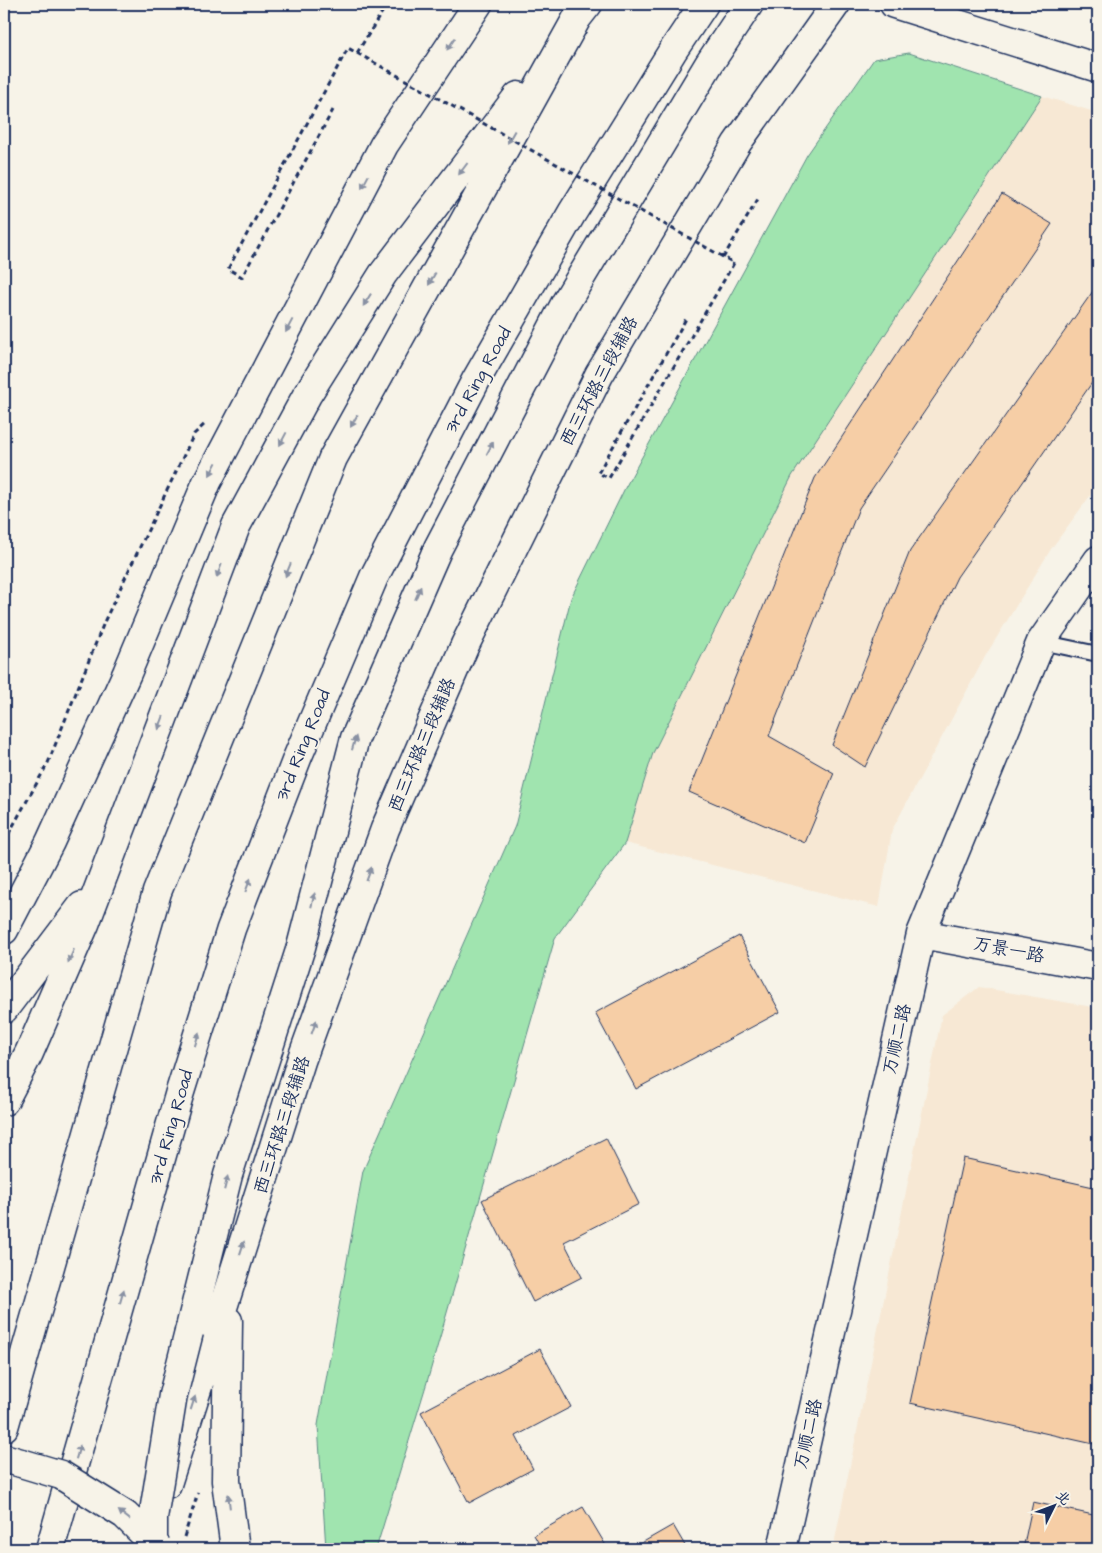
<svg xmlns="http://www.w3.org/2000/svg" width="1102" height="1553" font-family="'Architects Daughter','LXGW WenKai TC',sans-serif">
<style>
.built{fill:#f7e8d4}
.green{fill:#a0e4af;stroke:#5e8a86}
.building{fill:#f6cea6;stroke:#1b2f5e}
.lines{fill:none;stroke-linecap:round;stroke-linejoin:round}
.service-casing{stroke:#1b2f5e;stroke-width:18}
.minor-casing{stroke:#1b2f5e;stroke-width:31}
.secondary-casing{stroke:#1b2f5e;stroke-width:31}
.trunk-casing{stroke:#1b2f5e;stroke-width:31}
.path{stroke:#1b2f5e;stroke-width:3;stroke-dasharray:5 4;stroke-linecap:butt}
.service{stroke:#f7f3e8;stroke-width:14}
.minor{stroke:#f7f3e8;stroke-width:28}
.secondary{stroke:#f7f3e8;stroke-width:28}
.trunk{stroke:#f7f3e8;stroke-width:28}
.trunk-bridge-casing{stroke:#1b2f5e;stroke-width:31;stroke-linecap:butt}
.path-bridge{stroke:#1b2f5e;stroke-width:3;stroke-dasharray:5 4;stroke-linecap:butt}
.trunk-bridge{stroke:#f7f3e8;stroke-width:28}
.oneway{fill:#8991a3}
.labels{text-anchor:middle;dominant-baseline:central;stroke-width:4;stroke-linejoin:round;paint-order:stroke}
.street-label{font-size:18px;fill:#1b2f5e;stroke:#f7f3e8}
</style>
<rect width="100%" height="100%" fill="#f7f3e8"/>
<filter id="ink" filterUnits="userSpaceOnUse"><feTurbulence type="fractalNoise" baseFrequency=".02" numOctaves="2"/><feDisplacementMap in="SourceGraphic" scale="10" xChannelSelector="R" yChannelSelector="G"/><feConvolveMatrix kernelMatrix="1 2 1 2 8 2 1 2 1" color-interpolation-filters="sRGB"/></filter>
<g filter="url(#ink)">
<path class="built" d="M 1042,96 L 1098,113 L 1098,485 L 1051,549 L 986,655 L 892,830 L 879,907 L 625,843 L 653,753 L 792,476 Z
M 979,987 L 1098,1008 L 1098,1549 L 833,1549 L 942,1015 Z"/>
<path class="green" d="M 1071,4 L 1098,4 L 1098,12 Z
M 909,53 L 1042,96 L 792,476 L 653,753 L 625,843 L 555,938 L 427,1382 L 376,1549 L 326,1549 L 318,1425 L 363,1171 L 515,826 L 571,598 L 625,488 L 807,155 L 874,59 Z"/>
<path class="building" d="M 1002,194 L 1052,224 L 859,508 L 769,736 L 834,773 L 805,843 L 689,792 L 815,478 Z
M 1098,284 L 1098,374 L 957,577 L 865,767 L 832,745 L 910,551 Z
M 739,936 L 780,1012 L 636,1089 L 595,1013 Z
M 606,1138 L 639,1204 L 564,1242 L 582,1277 L 533,1302 L 482,1200 Z
M 963,1158 L 1098,1188 L 1098,1445 L 910,1403 Z
M 540,1349 L 571,1407 L 516,1436 L 533,1469 L 469,1503 L 421,1412 Z
M 1033,1502 L 1098,1516 L 1098,1549 L 1023,1549 Z
M 583,1507 L 608,1549 L 542,1549 L 534,1535 Z
M 673,1525 L 687,1549 L 631,1549 Z"/>
<g class="lines">
<defs>
<path id="service" d="M 1041,642 L 1098,654"/>
<path id="minor" d="M 894,4 L 1098,68
M 921,934 L 1098,967
M 782,1549 L 921,934 L 1041,642 L 1098,560"/>
<path id="secondary" d="M 4,930 L 50,842 L 127,673 L 207,482 L 384,145 L 478,4
M 228,1321 L 226,1481 L 235,1549
M 167,1484 L 301,1061 L 385,829 L 465,645 L 599,375 L 737,143 L 836,4"/>
<path id="trunk" d="M 4,1009 L 82,906
M 4,1101 L 29,1053 L 85,924 L 236,526 L 307,395 L 383,274 L 518,96
M 189,1332 L 228,1175 L 301,947 L 355,738 L 438,548 L 566,302 L 709,64 L 749,4
M 4,1427 L 157,892 L 333,458 L 577,18 L 588,4
M 4,1458 L 21,1463
M 50,1549 L 179,1095 L 231,929 L 298,756 L 374,577 L 476,380 L 572,213 L 672,52 L 704,4"/>
</defs>
<use href="#service" class="service-casing"/>
<use href="#minor" class="minor-casing"/>
<use href="#secondary" class="secondary-casing"/>
<use href="#trunk" class="trunk-casing"/>
<path class="path" d="M 357,53 L 387,4
M 723,258 L 758,199
M 4,842 L 48,763 L 105,620 L 194,434 L 205,424
M 184,1537 L 198,1493"/>
<use href="#service" class="service"/>
<use href="#minor" class="minor"/>
<use href="#secondary" class="secondary"/>
<use href="#trunk" class="trunk"/>
<defs>
<path id="trunk-bridge" d="M 21,1463 L 61,1475 L 125,1515 L 159,1549
M 153,1549 L 153,1518 L 173,1395 L 189,1332"/>
</defs>
<use href="#trunk-bridge" class="trunk-bridge-casing"/>
<path class="path-bridge" d="M 333,110 L 242,277 L 228,269 L 348,48 L 734,263 L 609,478 L 598,473 L 687,317"/>
<use href="#trunk-bridge" class="trunk-bridge"/>
</g>
<defs><path id="oneway-solid" d="M-6-.8H1V-3.2L6.5 0L1 3.2V.8H-6Z" transform="scale(1.25)"/></defs>
<g class="oneway">
<use href="#oneway-solid" transform="translate(451 44) rotate(124)"/>
<use href="#oneway-solid" transform="translate(511 137) rotate(119)"/>
<use href="#oneway-solid" transform="translate(463 169) rotate(127)"/>
<use href="#oneway-solid" transform="translate(365 182) rotate(118)"/>
<use href="#oneway-solid" transform="translate(432 279) rotate(119)"/>
<use href="#oneway-solid" transform="translate(367 300) rotate(122)"/>
<use href="#oneway-solid" transform="translate(289 326) rotate(118)"/>
<use href="#oneway-solid" transform="translate(354 421) rotate(119)"/>
<use href="#oneway-solid" transform="translate(283 439) rotate(118)"/>
<use href="#oneway-solid" transform="translate(490 448) rotate(-62)"/>
<use href="#oneway-solid" transform="translate(213 469) rotate(118)"/>
<use href="#oneway-solid" transform="translate(288 570) rotate(112)"/>
<use href="#oneway-solid" transform="translate(219 571) rotate(111)"/>
<use href="#oneway-solid" transform="translate(418 593) rotate(-67)"/>
<use href="#oneway-solid" transform="translate(161 723) rotate(111)"/>
<use href="#oneway-solid" transform="translate(354 743) rotate(-74)"/>
<use href="#oneway-solid" transform="translate(369 874) rotate(-70)"/>
<use href="#oneway-solid" transform="translate(248 885) rotate(-69)"/>
<use href="#oneway-solid" transform="translate(313 900) rotate(-76)"/>
<use href="#oneway-solid" transform="translate(71 956) rotate(114)"/>
<use href="#oneway-solid" transform="translate(314 1027) rotate(-70)"/>
<use href="#oneway-solid" transform="translate(197 1039) rotate(-73)"/>
<use href="#oneway-solid" transform="translate(226 1183) rotate(-76)"/>
<use href="#oneway-solid" transform="translate(242 1248) rotate(-72)"/>
<use href="#oneway-solid" transform="translate(122 1296) rotate(-74)"/>
<use href="#oneway-solid" transform="translate(193 1403) rotate(-72)"/>
<use href="#oneway-solid" transform="translate(78 1452) rotate(-74)"/>
<use href="#oneway-solid" transform="translate(229 1501) rotate(-97)"/>
<use href="#oneway-solid" transform="translate(124 1515) rotate(-142)"/>
</g>
</g>
<g class="labels">
<g class="street-label">
<text transform="translate(478 380) rotate(-61)">3rd Ring Road</text>
<text transform="translate(599 381) rotate(-62)">西三环路三段辅路</text>
<text transform="translate(303 745) rotate(-68)">3rd Ring Road</text>
<text transform="translate(422 745) rotate(-67)">西三环路三段辅路</text>
<text transform="translate(1009 950) rotate(11)">万景一路</text>
<text transform="translate(897 1039) rotate(-77)">万顺二路</text>
<text transform="translate(282 1125) rotate(-72)">西三环路三段辅路</text>
<text transform="translate(171 1127) rotate(-74)">3rd Ring Road</text>
<text transform="translate(808 1434) rotate(-77)">万顺二路</text>
</g>
</g>
<rect width="1102" height="1553" fill="none" stroke="#f7f3e8" stroke-width="20"/>
<rect x="10" y="10" width="1082" height="1533" fill="none" stroke="#1b2f5e" stroke-width="2" filter="url(#ink)"/>
<g transform="translate(1054 1506) rotate(48)" stroke="#f7f3e8" stroke-width="4" paint-order="stroke">
<path d="M0-4L9 19L0 12L-9 19Z" fill="#1b2f5e"/>
<text y="-8" font-size="14" font-weight="bold" text-anchor="middle" fill="#1b2f5e">北</text>
</g>
</svg>
